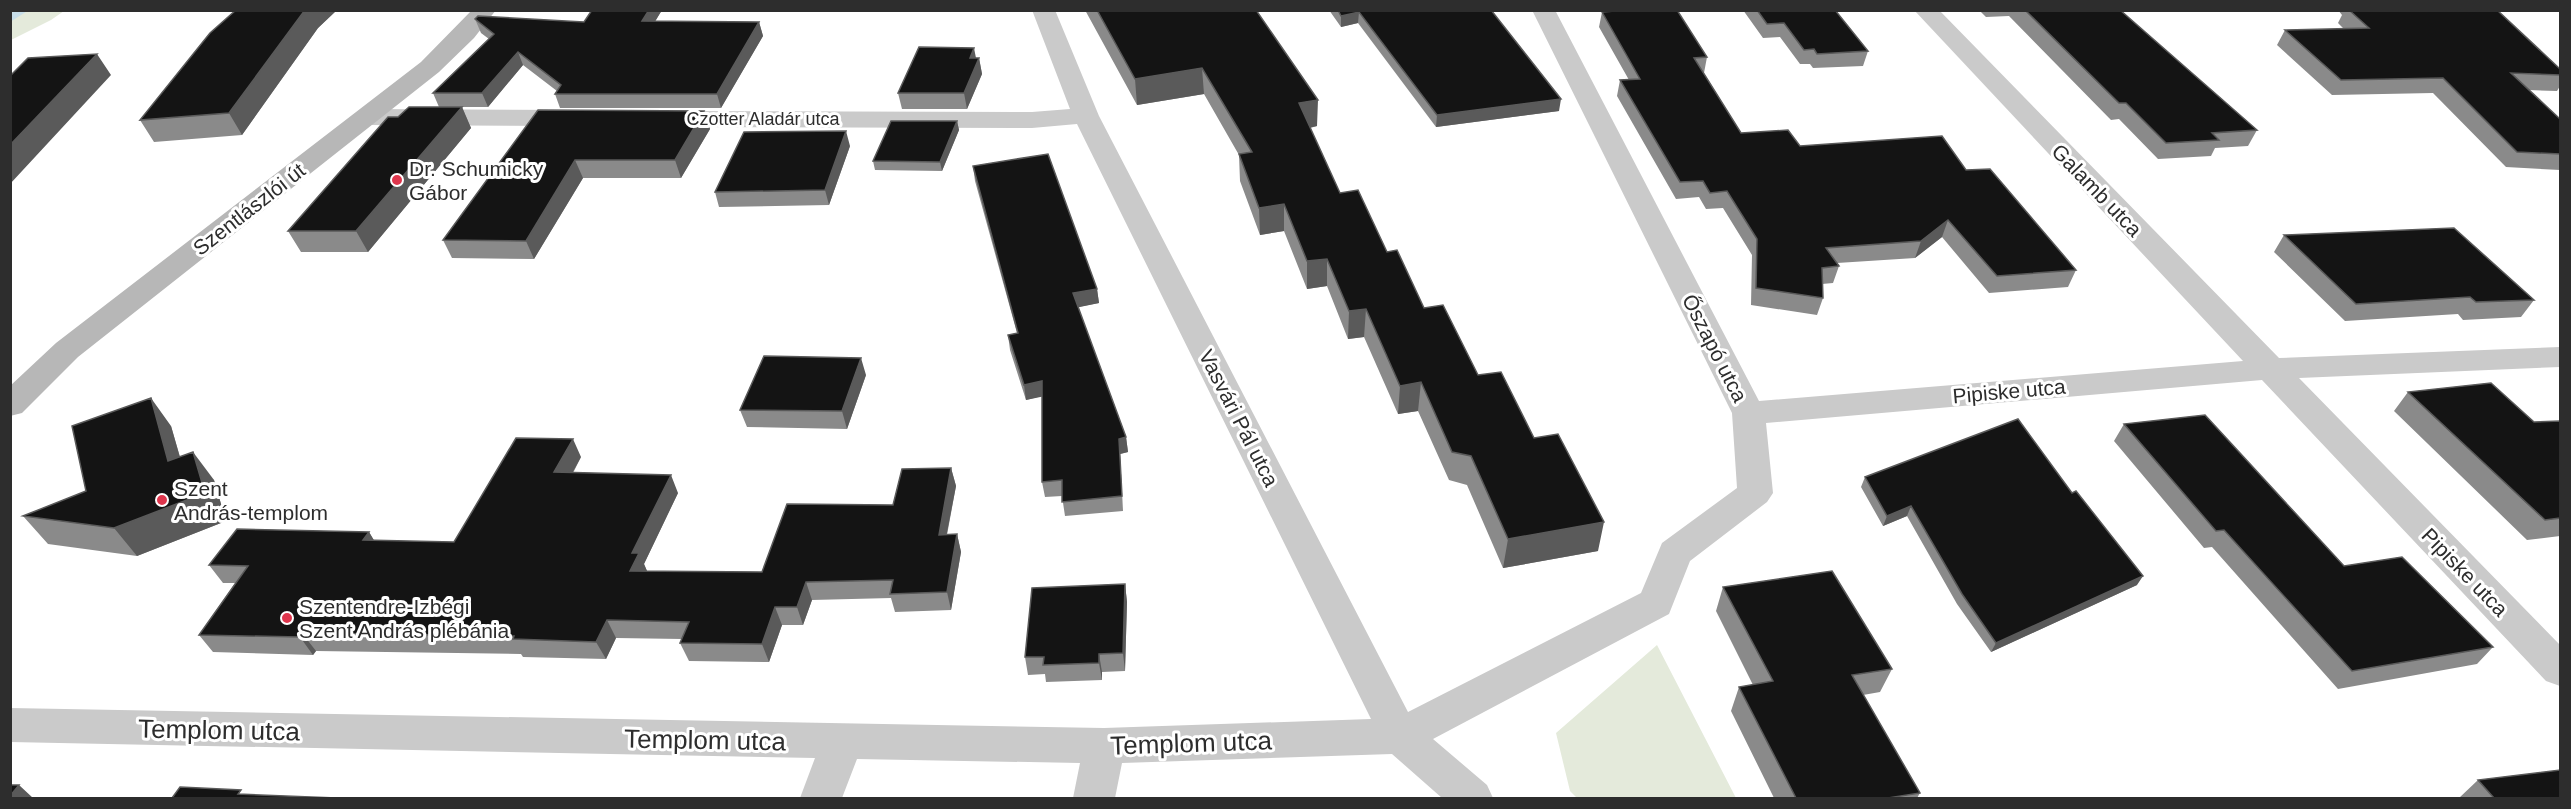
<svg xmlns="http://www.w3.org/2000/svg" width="2571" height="809" font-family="Helvetica,sans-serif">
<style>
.green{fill:#e4eadb}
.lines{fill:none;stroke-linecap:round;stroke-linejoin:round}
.stream{fill:#c7dee9;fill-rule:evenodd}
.minor{fill:#cacaca;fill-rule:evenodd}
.secondary{fill:#b7b7b7;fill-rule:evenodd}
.wall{fill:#8a8a8a}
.shaded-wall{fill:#5a5a5a}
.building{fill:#141414;stroke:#5a5a5a;stroke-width:1.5}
.poi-dot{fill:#de354c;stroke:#fff;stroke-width:2}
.labels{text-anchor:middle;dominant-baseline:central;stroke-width:6;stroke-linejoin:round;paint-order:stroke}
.far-street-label{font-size:18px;fill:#2d2d2d;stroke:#fff}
.poi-label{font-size:21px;fill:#2d2d2d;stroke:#fff;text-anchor:start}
.street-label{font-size:21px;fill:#2d2d2d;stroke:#fff}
.near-street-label{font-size:26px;fill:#2d2d2d;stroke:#fff}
</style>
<rect width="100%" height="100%" fill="#fff"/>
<path class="green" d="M 11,10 L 64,10 L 64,11 L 51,20 L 11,40 Z
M 1657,645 L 1736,798 L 1577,798 L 1570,791 L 1556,733 Z"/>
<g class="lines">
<path class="stream" d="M 16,10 L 29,10 L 10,22 L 10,14 Z"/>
<path class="minor" d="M 1032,10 L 1055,10 L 1099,116 L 1408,712 L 1641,593 L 1662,543 L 1737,488 L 1732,413 L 1532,10 L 1555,10 L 1759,401 L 2243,361 L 1914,10 L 1939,10 L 2279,358 L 2560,347 L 2560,367 L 2299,378 L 2560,645 L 2560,686 L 2546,681 L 2262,380 L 1766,423 L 1773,493 L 1767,502 L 1690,561 L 1669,614 L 1433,739 L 1487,785 L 1493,798 L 1442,798 L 1392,754 L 1122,763 L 1115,798 L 1073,798 L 1080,763 L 857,759 L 842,798 L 800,798 L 815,758 L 10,742 L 10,708 L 1104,728 L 1371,719 L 1077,124 L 1032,128 L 662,127 L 653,124 L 649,119 L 653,114 L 662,111 L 1032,112 L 1070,109 Z
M 367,109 L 578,110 L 587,113 L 591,118 L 587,123 L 578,126 L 367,125 L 358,122 L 354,117 L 358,112 Z"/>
<path class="secondary" d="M 472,10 L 496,10 L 474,38 L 439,72 L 78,357 L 22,413 L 10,416 L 10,386 L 56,343 L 421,62 Z"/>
</g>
<path class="wall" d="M 236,10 L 337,10 L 318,28 L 242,135 L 154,142 L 140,120 Z
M 592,10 L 662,10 L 655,21 L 759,22 L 763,36 L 721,108 L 560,108 L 555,94 L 557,91 L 523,65 L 488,107 L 439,107 L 433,93 L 489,39 L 481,33 L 475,19 L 584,22 Z
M 1085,10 L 1256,10 L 1317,126 L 1310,128 L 1340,193 L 1387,252 L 1424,308 L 1478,375 L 1534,438 L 1598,551 L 1503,568 L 1467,485 L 1449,480 L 1418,411 L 1398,414 L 1364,337 L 1348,339 L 1327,286 L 1307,289 L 1284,231 L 1260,235 L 1240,181 L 1239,155 L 1204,94 L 1137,105 Z
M 1329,10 L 1491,10 L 1559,111 L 1436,127 L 1358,23 L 1341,27 Z
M 1743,10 L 1835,10 L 1868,51 L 1863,66 L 1813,68 L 1810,64 L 1800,64 L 1780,37 L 1763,38 Z
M 1979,10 L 2120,10 L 2257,130 L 2248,146 L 2215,148 L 2211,156 L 2158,159 L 2119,119 L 2111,120 L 2009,16 L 1986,17 Z
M 2338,10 L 2497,10 L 2560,69 L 2560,86 L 2557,91 L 2529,90 L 2560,119 L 2560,170 L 2506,167 L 2433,93 L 2332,95 L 2277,45 L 2285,30 L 2344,29 L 2338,23 L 2342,15 Z
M 1602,12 L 1707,57 L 1704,73 L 1741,133 L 1800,146 L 1966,170 L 2076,270 L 2068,287 L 1989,293 L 1942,237 L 1915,258 L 1837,263 L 1839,266 L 1833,283 L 1822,284 L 1823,298 L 1817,315 L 1751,305 L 1752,255 L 1723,208 L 1706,209 L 1699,197 L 1676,199 L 1617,96 L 1620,80 L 1629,80 L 1599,27 Z
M 976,58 L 979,58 L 982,74 L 967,109 L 902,109 L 898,93 Z
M 462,107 L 471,128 L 368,252 L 301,252 L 288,231 L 398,117 Z
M 538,110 L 704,111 L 710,129 L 681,178 L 583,178 L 534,259 L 452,258 L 443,240 Z
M 957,121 L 959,130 L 942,171 L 875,170 L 873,161 Z
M 850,146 L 829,205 L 719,207 L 715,192 Z
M 973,166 L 1097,289 L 1099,303 L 1078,307 L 1126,437 L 1128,452 L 1120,454 L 1123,511 L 1065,516 L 1062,496 L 1045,497 L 1042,482 L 1042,396 L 1026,400 L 1010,350 L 1008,335 L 1017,333 L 975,181 Z
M 2284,235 L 2534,300 L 2521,317 L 2463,320 L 2458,314 L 2345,321 L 2274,252 Z
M 866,375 L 847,429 L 747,427 L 740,410 Z
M 2408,392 L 2534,422 L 2560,421 L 2560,536 L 2527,540 L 2394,411 Z
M 2124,424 L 2344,566 L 2493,647 L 2477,664 L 2338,689 L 2212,547 L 2204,548 L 2114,441 Z
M 171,426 L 180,457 L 214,480 L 226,521 L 137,556 L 48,544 L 23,516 L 86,491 Z
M 581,457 L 573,473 L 678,493 L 644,564 L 647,571 L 762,572 L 893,505 L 951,468 L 956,486 L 947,535 L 957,534 L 961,552 L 951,610 L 895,612 L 891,598 L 812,600 L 803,625 L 782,625 L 769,662 L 689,661 L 680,643 L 682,639 L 616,638 L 606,659 L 523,657 L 521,654 L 316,651 L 313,655 L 213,652 L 199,635 L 235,583 L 223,583 L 209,565 L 369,532 L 374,541 L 454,542 Z
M 1865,477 L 2137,585 L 1991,652 L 1957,604 L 1907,516 L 1883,526 L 1861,487 Z
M 1125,584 L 1127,602 L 1125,671 L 1102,672 L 1102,680 L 1046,682 L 1045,674 L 1028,675 L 1025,657 Z
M 1723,587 L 1892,669 L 1880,692 L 1863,695 L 1920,793 L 1917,798 L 1774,798 L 1731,711 L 1739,687 L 1753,685 L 1716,611 Z
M 2478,780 L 2560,798 L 2459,798 Z"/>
<path class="shaded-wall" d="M 305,10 L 337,10 L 318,28 L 242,135 L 229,113 Z
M 649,10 L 662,10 L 647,35 L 642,21 Z
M 1359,12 L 1358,23 L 1341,27 L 1341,16 Z
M 759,22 L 763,36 L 721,108 L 717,94 Z
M 974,48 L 977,63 L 979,58 L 982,74 L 967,109 L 964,93 L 970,58 Z
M 518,52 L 523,65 L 488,107 L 482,93 Z
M 97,54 L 111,75 L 10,184 L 10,145 Z
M 1202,68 L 1204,94 L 1137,105 L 1135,79 Z
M 1561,99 L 1559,111 L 1436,127 L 1437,115 Z
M 1318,100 L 1317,126 L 1299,130 L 1299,103 Z
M 462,107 L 471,128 L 368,252 L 356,231 Z
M 704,111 L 710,129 L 681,178 L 675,160 Z
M 957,121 L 959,130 L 942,171 L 940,162 Z
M 846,131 L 850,146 L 829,205 L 825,190 Z
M 575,160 L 583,178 L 534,259 L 526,241 Z
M 1284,204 L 1284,231 L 1260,235 L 1259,208 Z
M 1948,220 L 1942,237 L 1915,258 L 1921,241 Z
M 1327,259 L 1327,286 L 1307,289 L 1307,261 Z
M 1097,289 L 1099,303 L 1075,308 L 1073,293 Z
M 1366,309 L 1364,337 L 1348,339 L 1349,311 Z
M 861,358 L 866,375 L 847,429 L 842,411 Z
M 1042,381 L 1045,396 L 1026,400 L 1024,385 Z
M 1421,382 L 1418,411 L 1398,414 L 1400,386 Z
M 151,398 L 171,426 L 189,489 L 168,461 Z
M 1126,437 L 1128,452 L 1120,454 L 1123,511 L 1119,439 Z
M 573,439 L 581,457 L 563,490 L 554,472 Z
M 193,452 L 214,480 L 226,521 L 137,556 L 114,528 Z
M 951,468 L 956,486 L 943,553 L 939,535 Z
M 671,475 L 678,493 L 644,564 L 647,571 L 630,571 L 632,553 Z
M 1911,506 L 1907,516 L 1883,526 L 1887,516 Z
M 1604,522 L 1598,551 L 1503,568 L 1508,539 Z
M 369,532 L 380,550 L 363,540 Z
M 957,534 L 961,552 L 951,610 L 947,592 Z
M 2143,576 L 2137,585 L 1991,652 L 1996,643 Z
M 806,582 L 812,600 L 803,625 L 797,607 Z
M 1125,584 L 1127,602 L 1125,671 L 1123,653 Z
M 775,607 L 782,625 L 769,662 L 762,644 Z
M 607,620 L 616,638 L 606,659 L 596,642 Z
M 302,633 L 316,651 L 313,655 L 300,637 Z
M 1099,654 L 1102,672 L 1102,680 L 1099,663 Z
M 19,785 L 33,798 L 10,798 L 10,796 Z"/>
<path class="building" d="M 236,10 L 305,10 L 229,113 L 140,120 L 210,33 Z
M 592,10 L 649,10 L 642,21 L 759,22 L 717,94 L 555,94 L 561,85 L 518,52 L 482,93 L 433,93 L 494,34 L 475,19 L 478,16 L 584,22 Z
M 1097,10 L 1256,10 L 1318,100 L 1299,103 L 1340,193 L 1358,190 L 1387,252 L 1397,250 L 1424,308 L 1443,305 L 1478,375 L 1501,372 L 1534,438 L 1558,434 L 1604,522 L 1508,539 L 1471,456 L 1452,452 L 1421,382 L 1400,386 L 1366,309 L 1349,311 L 1327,259 L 1307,261 L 1284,204 L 1259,208 L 1239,154 L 1252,152 L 1202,68 L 1135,79 Z
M 1338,10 L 1491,10 L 1561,99 L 1437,115 L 1359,12 L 1341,16 Z
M 1629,10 L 1677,10 L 1707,57 L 1694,58 L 1741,133 L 1788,130 L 1800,146 L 1942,136 L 1966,170 L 1990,169 L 2076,270 L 1997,276 L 1948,220 L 1921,241 L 1826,248 L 1839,266 L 1822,268 L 1823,298 L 1756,288 L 1757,239 L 1727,191 L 1710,193 L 1703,181 L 1680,182 L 1620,80 L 1640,79 L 1602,12 Z
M 1757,10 L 1835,10 L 1868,51 L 1817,54 L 1814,49 L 1804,50 L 1784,23 L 1767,24 Z
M 2025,10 L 2120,10 L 2257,130 L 2212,133 L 2219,140 L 2166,143 L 2126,103 L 2119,103 Z
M 2349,10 L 2497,10 L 2560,69 L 2560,75 L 2511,73 L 2560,119 L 2560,154 L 2517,152 L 2443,78 L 2341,80 L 2285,30 L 2369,28 Z
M 919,47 L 974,48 L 970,58 L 979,58 L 964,93 L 898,93 Z
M 97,54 L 10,145 L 10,76 L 28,58 Z
M 409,107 L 462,107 L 356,231 L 288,231 L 388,117 L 398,117 Z
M 538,110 L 704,111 L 675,160 L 575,160 L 526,241 L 443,240 Z
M 891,121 L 957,121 L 940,162 L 873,161 Z
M 846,131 L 825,190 L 715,192 L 744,132 Z
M 1048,154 L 1097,289 L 1073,293 L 1126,437 L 1119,439 L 1122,496 L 1062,502 L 1062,480 L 1042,482 L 1042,381 L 1024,385 L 1008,335 L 1018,333 L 973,166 Z
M 2454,228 L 2534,300 L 2476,302 L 2470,297 L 2356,304 L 2284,235 Z
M 764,356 L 861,358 L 842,411 L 740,410 Z
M 2491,383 L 2534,422 L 2560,421 L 2560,518 L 2545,520 L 2408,392 Z
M 151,398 L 168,461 L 193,452 L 205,493 L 114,528 L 23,516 L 86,491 L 72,426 Z
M 2205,415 L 2344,566 L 2402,557 L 2493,647 L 2352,671 L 2224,530 L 2216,531 L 2124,424 Z
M 2018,419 L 2072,493 L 2076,491 L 2143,576 L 1996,643 L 1962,594 L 1911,506 L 1887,516 L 1865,477 Z
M 516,438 L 573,439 L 554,472 L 671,475 L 632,553 L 639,553 L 630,571 L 762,572 L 787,504 L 893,505 L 902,469 L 951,468 L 939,535 L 957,534 L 947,592 L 890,594 L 893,580 L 806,582 L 797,607 L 775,607 L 762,644 L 680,643 L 689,622 L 607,620 L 596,642 L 513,639 L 514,636 L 302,633 L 300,637 L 199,635 L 248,566 L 209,565 L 237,529 L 369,532 L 363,540 L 454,542 Z
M 1832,571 L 1892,669 L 1852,675 L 1920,793 L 1888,798 L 1796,798 L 1739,687 L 1773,681 L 1723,587 Z
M 1125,584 L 1123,653 L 1099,654 L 1099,663 L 1043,665 L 1044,657 L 1025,657 L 1032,588 Z
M 2560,770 L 2560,798 L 2494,798 L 2478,780 Z
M 10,785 L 19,785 L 10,796 Z
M 180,787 L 241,790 L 238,794 L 337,798 L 172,798 Z"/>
<g class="poi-dot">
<circle cx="397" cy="180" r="6"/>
<circle cx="162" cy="500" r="6"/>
<circle cx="287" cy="618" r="6"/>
</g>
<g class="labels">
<g class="far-street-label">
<text x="763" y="119">Czotter Aladár utca</text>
</g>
<g class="poi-label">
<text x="409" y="168">Dr. Schumicky<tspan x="409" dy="24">Gábor</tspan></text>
<text x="174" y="488">Szent<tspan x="174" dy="24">András-templom</tspan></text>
<text x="299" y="606">Szentendre-Izbégi<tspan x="299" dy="24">Szent András plébánia</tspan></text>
</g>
<g class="street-label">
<text transform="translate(2097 190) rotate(46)">Galamb utca</text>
<text transform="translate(249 209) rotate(-38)">Szentlászlói út</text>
<text transform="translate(1715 348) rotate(63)">Őszapó utca</text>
<text transform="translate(2009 391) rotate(-5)">Pipiske utca</text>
<text transform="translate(1239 418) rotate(63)">Vasvári Pál utca</text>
<text transform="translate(2465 572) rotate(46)">Pipiske utca</text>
</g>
<g class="near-street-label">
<text transform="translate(219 730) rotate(1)">Templom utca</text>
<text transform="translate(705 740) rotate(1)">Templom utca</text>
<text transform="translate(1191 743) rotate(-2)">Templom utca</text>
</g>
</g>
<rect width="2571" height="809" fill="none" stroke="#2d2d2d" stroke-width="24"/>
</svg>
